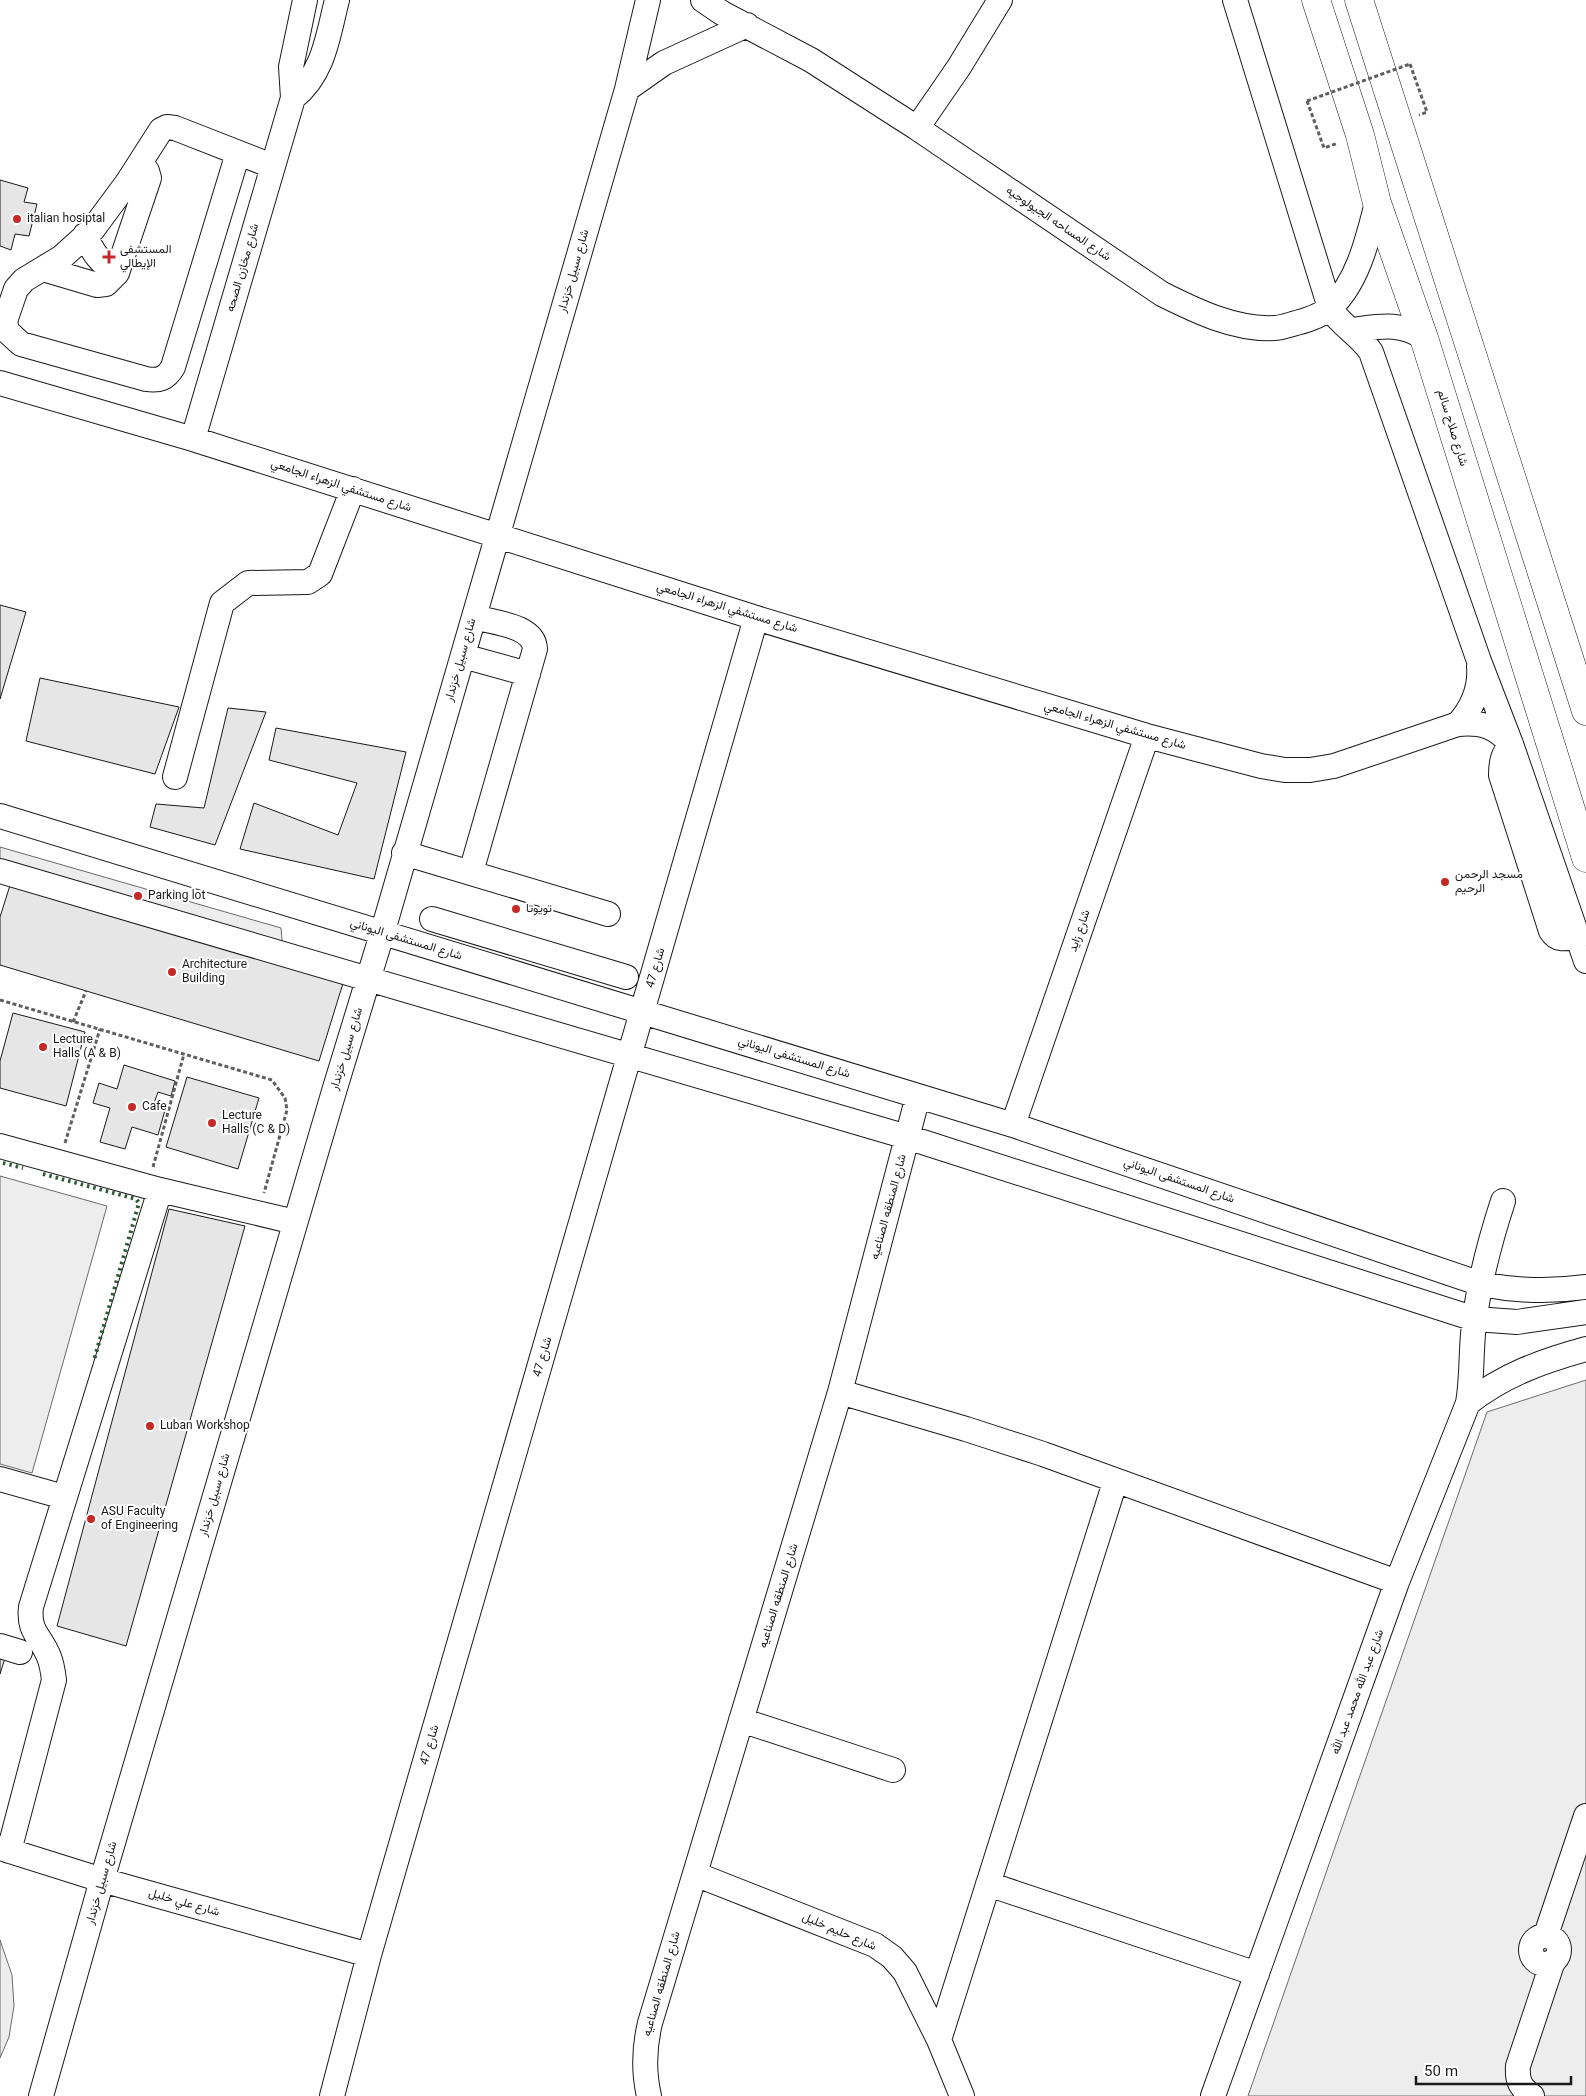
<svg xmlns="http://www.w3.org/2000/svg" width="1586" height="2096" font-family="Georgia,Vazirmatn,serif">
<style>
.built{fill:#ededed;stroke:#6a6a6a}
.building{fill:#e6e6e6;stroke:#1a1a1a}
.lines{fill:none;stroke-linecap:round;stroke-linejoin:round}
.minor-casing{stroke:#1a1a1a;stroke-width:26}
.highway-casing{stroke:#1a1a1a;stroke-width:29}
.path{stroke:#5f5f5f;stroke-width:3;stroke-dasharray:4 2.5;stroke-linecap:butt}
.minor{stroke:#fff;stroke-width:24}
.highway{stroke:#fff;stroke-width:28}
.path-bridge{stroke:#5f5f5f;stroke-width:3;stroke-dasharray:4 2.5;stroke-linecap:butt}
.hedge{stroke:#2b5a34;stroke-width:4;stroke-dasharray:2.5 4;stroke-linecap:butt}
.poi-dot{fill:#c62828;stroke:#fff;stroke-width:2}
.labels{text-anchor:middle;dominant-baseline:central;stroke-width:4;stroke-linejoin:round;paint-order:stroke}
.poi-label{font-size:12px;fill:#1a1a1a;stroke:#fff;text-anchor:start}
.street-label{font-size:12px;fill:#1a1a1a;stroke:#fff}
</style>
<rect width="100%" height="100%" fill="#fff"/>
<path class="built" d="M 0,847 L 281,928 L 283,950 L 0,865 Z
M 0,1176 L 107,1206 L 32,1473 L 0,1464 Z
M 1586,1380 L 1586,2096 L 1248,2096 L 1487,1412 Z
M 0,1940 L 12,1975 L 14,2006 L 9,2037 L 0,2058 Z"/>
<path class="building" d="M 0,180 L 28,188 L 24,202 L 37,204 L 29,236 L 15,234 L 11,250 L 0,246 Z
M 0,605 L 26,612 L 0,699 Z
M 40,678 L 179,707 L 155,774 L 26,741 Z
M 228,708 L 266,712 L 215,845 L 150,827 L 156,804 L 204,808 Z
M 276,728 L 406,752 L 374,879 L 240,849 L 254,803 L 338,835 L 357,783 L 269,760 Z
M 12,879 L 344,980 L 319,1061 L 0,965 L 0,917 Z
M 13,1013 L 85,1032 L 66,1106 L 0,1088 L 0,1061 Z
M 124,1065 L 175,1081 L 171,1096 L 158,1092 L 153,1106 L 165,1110 L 158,1135 L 132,1127 L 125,1149 L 100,1142 L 110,1108 L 93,1103 L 99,1083 L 117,1089 Z
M 187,1077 L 259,1098 L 238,1169 L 166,1147 Z
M 169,1209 L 245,1226 L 126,1646 L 57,1626 Z
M 0,1654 L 6,1655 L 0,1674 Z"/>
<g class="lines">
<defs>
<path id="minor" d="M 703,0 L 722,13 L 811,60 L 917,128 L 1162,294 C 1196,311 1235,330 1274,328 C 1281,328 1289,325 1296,323 C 1308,320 1322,315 1331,307 C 1358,282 1368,238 1377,203
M 1235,0 L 1330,308 C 1341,326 1360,335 1371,352 L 1479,661 L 1511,744 L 1586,961
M 627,89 L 664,63 L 747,25
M 293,98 C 324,74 328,35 337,0
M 917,128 L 959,67 L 1000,0
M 238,153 L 173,367 C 166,379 159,381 146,379 L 21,344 L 7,331 L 5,321 L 16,289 L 24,280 L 62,257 L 93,229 L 127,183 L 161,130 L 167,127 L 175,128 L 272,166
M 85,235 C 93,253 100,263 117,273
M 43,269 L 97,285 L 106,284 L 117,273 L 149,178 L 147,171 L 140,163
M 1351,330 C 1377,327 1401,321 1424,338
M 0,383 L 193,439 L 756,618 L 1147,736 L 1261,766 L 1285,770 L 1310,770 L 1334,766 L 1458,724 C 1482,722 1495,726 1511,744 C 1503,754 1501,762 1501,775 L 1551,931 C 1558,942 1567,938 1578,936
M 193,439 L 293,98 L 291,67 L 305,0
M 463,656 L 528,674
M 1458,724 C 1473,707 1481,689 1479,666
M 175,777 L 222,603 L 248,583 L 308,582 L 320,574 L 353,489
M 0,816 L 1013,1125 L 1481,1284 C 1516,1291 1550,1292 1586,1287
M 404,853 L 608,914
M 0,871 L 907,1137 L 1475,1319 L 1517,1322 L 1586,1312
M 471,872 L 535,649 C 534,625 494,623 474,617
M 432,919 L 626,977
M 1013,1125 L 1147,736
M 0,1146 L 160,1190 L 295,1222
M 840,1392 L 966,1429 L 1043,1454 L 1397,1582
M 1468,1403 C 1504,1375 1542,1361 1586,1349
M 0,1479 L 64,1497
M 0,1646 L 20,1652
M 741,1720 L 893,1770
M 0,1848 L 102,1880 L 369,1955
M 9,1851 L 54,1680 C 53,1672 52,1664 49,1657 C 41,1636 28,1633 31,1607 L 160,1190
M 695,1874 L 875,1945 L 892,1957 L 905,1972 L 939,2040 L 962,2096
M 988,1884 L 1257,1974
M 1546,1935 L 1586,1816
M1531 1950a14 14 0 1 1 28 0a14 14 0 1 1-28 0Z
M 939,2040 L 1115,1482
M 41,2096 L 102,1880 L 335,1088 L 382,934 L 627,89 L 648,0
M 332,2096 L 369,1955 L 756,618
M 649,2096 C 643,2070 644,2048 650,2023 L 840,1392 L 918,1096
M 1213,2096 L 1397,1582 L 1468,1403 C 1472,1380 1471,1357 1473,1334 C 1477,1289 1489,1244 1503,1201
M 1532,2096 C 1520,2087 1517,2081 1518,2066 L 1553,1961"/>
<path id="highway" d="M 1316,0 L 1360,135 L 1377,203 L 1424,338 L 1586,858
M 1359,0 L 1586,711"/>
</defs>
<use href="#minor" class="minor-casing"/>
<use href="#highway" class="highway-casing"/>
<path class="path" d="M 1410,64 L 1427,112 L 1419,115
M 1307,101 L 1324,148 L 1338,143
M 0,1000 L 272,1080 L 285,1098 L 287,1110 L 264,1193
M 73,1022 L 86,991
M 65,1143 L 100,1029
M 153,1167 L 184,1054"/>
<use href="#minor" class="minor"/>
<use href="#highway" class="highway"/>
<path class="path-bridge" d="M 1307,101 L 1410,64"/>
<path class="hedge" d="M 3,1163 L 23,1168
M 43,1174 L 136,1199 L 139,1203 L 94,1360"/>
</g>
<g class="poi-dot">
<circle cx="17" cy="219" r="5"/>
<path d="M106.5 249.5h5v5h5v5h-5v5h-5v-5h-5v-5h5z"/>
<circle cx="1445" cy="882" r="5"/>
<circle cx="138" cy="896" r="5"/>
<circle cx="516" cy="909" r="5"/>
<circle cx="172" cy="972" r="5"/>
<circle cx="43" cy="1047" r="5"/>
<circle cx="132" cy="1107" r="5"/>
<circle cx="212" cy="1123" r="5"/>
<circle cx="150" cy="1426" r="5"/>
<circle cx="91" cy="1519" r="5"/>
</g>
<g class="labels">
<g class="poi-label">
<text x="27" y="219">italian hosiptal</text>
<text x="120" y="250">المستشفى<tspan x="120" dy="14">الإيطالي</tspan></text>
<text x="1455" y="875">مسجد الرحمن<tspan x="1455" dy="14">الرحيم</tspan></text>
<text x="148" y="896">Parking lot</text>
<text x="526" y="909">تويوتا</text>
<text x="182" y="965">Architecture<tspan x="182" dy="14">Building</tspan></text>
<text x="53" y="1040">Lecture<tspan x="53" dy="14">Halls (A &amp; B)</tspan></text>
<text x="142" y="1107">Cafe</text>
<text x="222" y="1116">Lecture<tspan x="222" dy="14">Halls (C &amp; D)</tspan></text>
<text x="160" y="1426">Luban Workshop</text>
<text x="101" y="1512">ASU Faculty<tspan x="101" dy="14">of Engineering</tspan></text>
</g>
<g class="street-label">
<text transform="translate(1058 224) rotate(34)">شارع المساحه الجيولوجيه</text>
<text transform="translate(243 268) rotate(-74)">شارع مخازن الصحه</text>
<text transform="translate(574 271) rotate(-74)">شارع سبيل خزندار</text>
<text transform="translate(1452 428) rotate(73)">شارع صلاح سالم</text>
<text transform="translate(341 486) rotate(18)">شارع مستشفي الزهراء الجامعي</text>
<text transform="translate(727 608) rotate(17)">شارع مستشفي الزهراء الجامعي</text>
<text transform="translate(461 660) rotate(-74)">شارع سبيل خزندار</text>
<text transform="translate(1115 726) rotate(16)">شارع مستشفي الزهراء الجامعي</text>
<text transform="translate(1080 931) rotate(-71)">شارع زايد</text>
<text transform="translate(406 940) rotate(17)">شارع المستشفى اليوناني</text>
<text transform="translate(656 968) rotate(-74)">شارع 47</text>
<text transform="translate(347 1049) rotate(-73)">شارع سبيل خزندار</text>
<text transform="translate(794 1058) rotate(17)">شارع المستشفى اليوناني</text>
<text transform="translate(1179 1181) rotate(19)">شارع المستشفى اليوناني</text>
<text transform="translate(889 1207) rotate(-75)">شارع المنطقه الصناعيه</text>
<text transform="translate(543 1357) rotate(-74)">شارع 47</text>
<text transform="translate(215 1495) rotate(-74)">شارع سبيل خزندار</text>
<text transform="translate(779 1596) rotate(-73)">شارع المنطقه الصناعيه</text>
<text transform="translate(1358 1692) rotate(-70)">شارع عبد الله محمد عبد الله</text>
<text transform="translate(430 1745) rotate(-74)">شارع 47</text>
<text transform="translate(102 1883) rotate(-74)">شارع سبيل خزندار</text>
<text transform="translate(184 1903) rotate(16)">شارع علي خليل</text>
<text transform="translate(839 1932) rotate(23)">شارع حليم خليل</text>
<text transform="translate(662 1984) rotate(-74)">شارع المنطقه الصناعيه</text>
</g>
</g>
<path d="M1416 2076v8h155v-8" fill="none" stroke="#1a1a1a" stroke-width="2.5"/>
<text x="1424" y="2076" font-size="15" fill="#1a1a1a" stroke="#ffffff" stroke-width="4" paint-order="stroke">50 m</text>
</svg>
